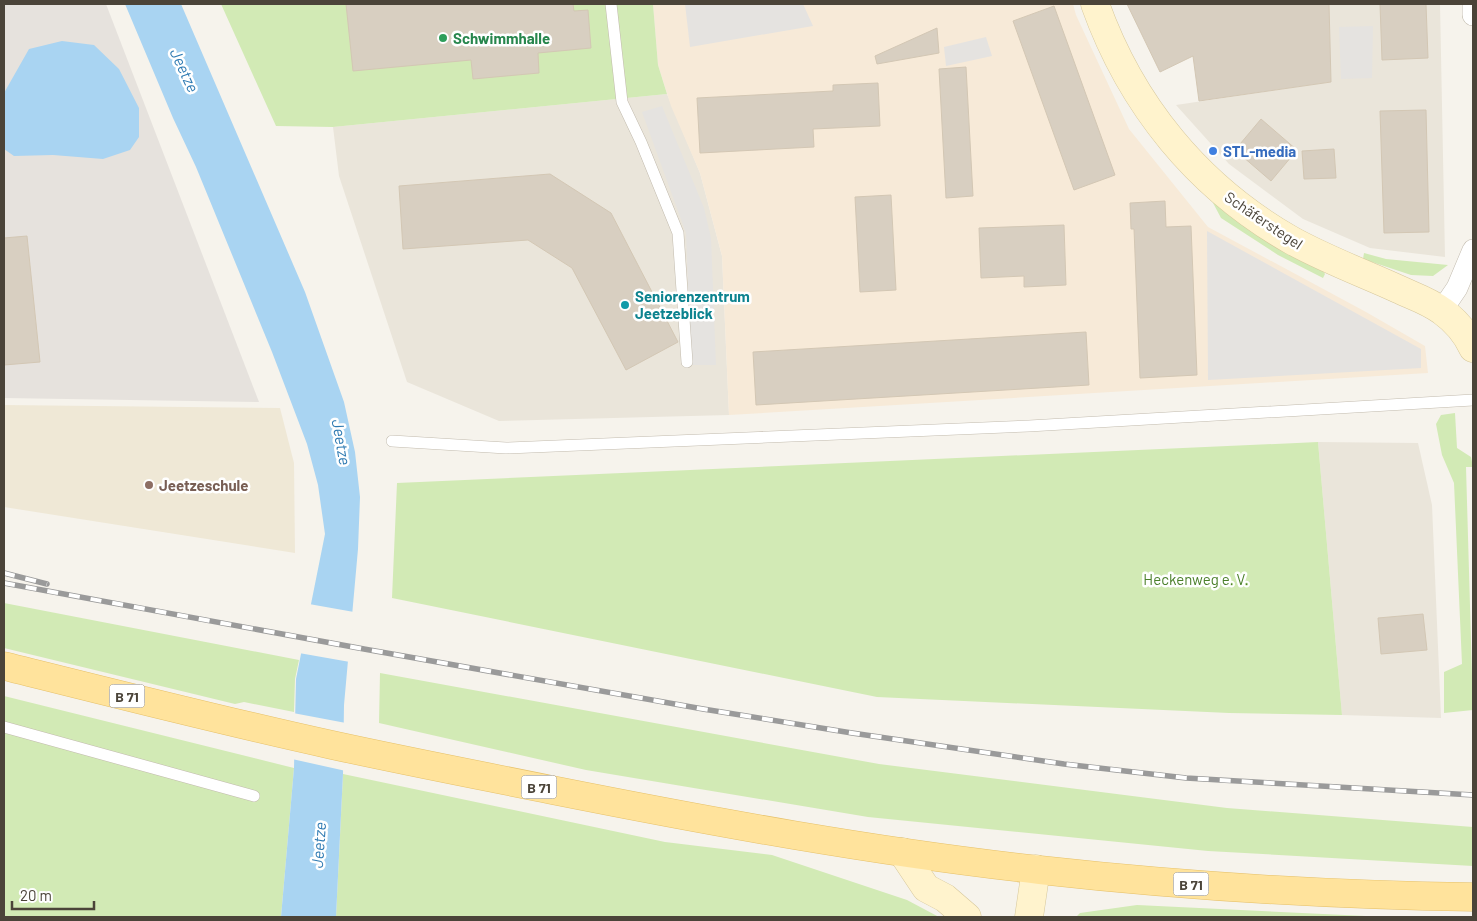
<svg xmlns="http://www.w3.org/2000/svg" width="1477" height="921" font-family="Barlow,sans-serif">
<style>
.residential{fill:#eae5da}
.commercial{fill:#f7ead8}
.industrial{fill:#e6e2dd}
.education{fill:#efe8d6}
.green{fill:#d2eab5}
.parking{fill:#e5e3e0}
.water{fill:#a9d4f2}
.pier{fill:#f6f3ec}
.building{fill:#d8cfc1;stroke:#d3c7b4}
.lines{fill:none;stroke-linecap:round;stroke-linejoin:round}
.lane-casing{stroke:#c2bbae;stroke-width:12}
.street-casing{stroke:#c2bbae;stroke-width:22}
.secondary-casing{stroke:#d6c79b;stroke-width:29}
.primary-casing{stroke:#e6c16a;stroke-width:29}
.lane{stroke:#fff;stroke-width:11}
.street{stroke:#fff;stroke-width:21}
.secondary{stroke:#fff3cd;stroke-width:28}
.primary{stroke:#ffe39c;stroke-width:28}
.rail-casing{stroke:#9a9a9a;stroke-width:5.5}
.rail{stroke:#fff;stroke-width:4;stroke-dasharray:11;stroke-linecap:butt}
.leisure-dot{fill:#2e9e5b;stroke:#fff;stroke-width:2}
.shop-dot{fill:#3f7fe0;stroke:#fff;stroke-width:2}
.culture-dot{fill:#0f9aa8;stroke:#fff;stroke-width:2}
.education-dot{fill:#8d6e63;stroke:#fff;stroke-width:2}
.labels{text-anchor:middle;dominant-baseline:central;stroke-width:5;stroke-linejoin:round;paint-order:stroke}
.shield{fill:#fff;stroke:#817c74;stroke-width:1}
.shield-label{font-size:14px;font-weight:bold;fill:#4b4439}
.leisure-label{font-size:15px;font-weight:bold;fill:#27864d;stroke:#fff;text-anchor:start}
.shop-label{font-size:15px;font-weight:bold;fill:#366cbe;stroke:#fff;text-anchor:start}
.street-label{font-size:15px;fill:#4b4439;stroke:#fff}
.culture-label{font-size:15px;font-weight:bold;fill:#0d838f;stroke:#fff;text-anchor:start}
.education-label{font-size:15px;font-weight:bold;fill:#785e54;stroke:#fff;text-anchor:start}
.park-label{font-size:15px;fill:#4a7f2a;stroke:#fff}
.water-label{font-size:16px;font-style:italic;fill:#2e7ab2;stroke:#fff}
</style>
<rect width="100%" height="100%" fill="#f6f3ec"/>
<path class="residential" d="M 1329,4 L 1440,4 L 1445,257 L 1370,248 L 1303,219 L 1229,164 L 1176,105 L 1331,82 Z
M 667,94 L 700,173 L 722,256 L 729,415 L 499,421 L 407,382 L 339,176 L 333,127 Z
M 1318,442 L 1418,443 L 1432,505 L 1441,718 L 1342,715 Z"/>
<path class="commercial" d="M 653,4 L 1073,4 L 1076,15 L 1129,129 L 1208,227 L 1366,312 L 1425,346 L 1428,373 L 729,415 L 722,256 L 700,173 L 671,106 L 658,65 Z"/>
<path class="industrial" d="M 4,4 L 106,4 L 259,402 L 4,398 Z"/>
<path class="education" d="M 4,405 L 280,408 L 294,463 L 295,553 L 4,507 Z"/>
<path class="green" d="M 221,4 L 653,4 L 658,65 L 667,94 L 333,127 L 276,126 Z
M 1212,201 C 1245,229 1283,254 1323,271 L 1325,274 L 1323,278 L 1278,255 L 1221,218 Z
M 1364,253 L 1386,259 L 1448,265 L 1433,276 L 1411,275 L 1363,259 Z
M 1455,413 L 1457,448 L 1471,457 L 1473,467 L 1466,467 L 1473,710 L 1444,713 L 1444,672 L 1462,664 L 1454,483 L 1442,455 L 1436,424 L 1441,415 Z
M 1318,442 L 1342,715 L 1229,713 L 877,697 L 392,598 L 397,483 Z
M 4,603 L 299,660 L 295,679 L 294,712 L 244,702 L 235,704 L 4,648 Z
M 380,673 L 879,764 L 1227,808 L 1473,827 L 1473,866 L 1208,851 L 868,817 L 586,770 L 379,723 Z
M 4,696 L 294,768 L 281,917 L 4,917 Z
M 343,774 L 665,842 L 772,855 L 907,900 L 939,917 L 336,917 Z
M 1137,905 L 1387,917 L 1076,917 L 1080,913 Z"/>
<path class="parking" d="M 685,4 L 803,4 L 813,26 L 690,47 Z
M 1373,26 L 1372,78 L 1341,79 L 1339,27 Z
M 986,37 L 992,56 L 946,66 L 944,47 Z
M 662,106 L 704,208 L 711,238 L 716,365 L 691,365 L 686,233 L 642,112 Z
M 1207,231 L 1421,349 L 1421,368 L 1208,380 Z"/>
<path class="water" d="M 125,4 L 181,4 L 305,292 L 344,402 L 355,452 L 360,497 L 358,549 L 344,705 L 343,774 L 336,917 L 281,917 L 294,768 L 296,679 L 325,534 L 318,485 L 307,444 L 272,352 L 196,167 L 173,118 Z
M 62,41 L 94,45 L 119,69 L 139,108 L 139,137 L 130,150 L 103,159 L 53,155 L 14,156 L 4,149 L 4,93 L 29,49 Z"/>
<path class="pier" d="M 309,604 L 354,612 L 350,662 L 299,653 Z
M 293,713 L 346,723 L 346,771 L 292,759 Z"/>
<path class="building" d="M 346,4 L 573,4 L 574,11 L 588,10 L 591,48 L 538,53 L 539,73 L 473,79 L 471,60 L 353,71 Z
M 1127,4 L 1329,4 L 1331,82 L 1199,101 L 1193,56 L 1160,72 Z
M 1380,4 L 1426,4 L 1428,58 L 1382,60 Z
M 1054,6 L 1115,175 L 1074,190 L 1013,21 Z
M 937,28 L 939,53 L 877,64 L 875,56 Z
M 966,67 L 973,196 L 946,198 L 939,69 Z
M 878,83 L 880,126 L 813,129 L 814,147 L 700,153 L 697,98 L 833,91 L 833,85 Z
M 1426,110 L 1429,232 L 1384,233 L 1380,111 Z
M 1261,119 L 1297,150 L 1271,181 L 1235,150 Z
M 1334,149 L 1336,178 L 1304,179 L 1302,151 Z
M 550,174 L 611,213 L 678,342 L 626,370 L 572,268 L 528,240 L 403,249 L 399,186 Z
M 891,195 L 896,290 L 860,292 L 855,197 Z
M 1165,201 L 1166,227 L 1191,226 L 1197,375 L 1140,378 L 1134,229 L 1131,229 L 1130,203 Z
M 1064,225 L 1066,285 L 1024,287 L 1024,276 L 981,278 L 979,228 Z
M 27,236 L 40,362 L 4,365 L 4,238 Z
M 1086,332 L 1089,385 L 756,405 L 753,352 Z
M 1423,614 L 1427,650 L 1381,654 L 1378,618 Z"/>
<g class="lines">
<defs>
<path id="lane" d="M 611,4 L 622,102 L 641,142 L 678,233 L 687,362
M 392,441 L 506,448 L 1029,426 L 1473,400
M 4,727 L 254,796"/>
<path id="street" d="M 1473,4 L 1473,15
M 1442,310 L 1457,288 L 1473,250"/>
<path id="secondary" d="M 1095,4 C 1131,105 1198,187 1291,240 C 1325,259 1363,273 1398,289 C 1413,296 1429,301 1442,311 C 1456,321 1466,333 1473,348
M 902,852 L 926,888 L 945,898 L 967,917
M 1029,917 L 1036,869"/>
<path id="primary" d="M 4,666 C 113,693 222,721 332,745 C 405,761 478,775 552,790 C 713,822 876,852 1040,870 C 1184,886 1329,895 1473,897"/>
</defs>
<use href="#lane" class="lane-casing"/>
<use href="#street" class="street-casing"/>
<use href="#secondary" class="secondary-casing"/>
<use href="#primary" class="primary-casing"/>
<use href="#lane" class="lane"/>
<use href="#street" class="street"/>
<use href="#secondary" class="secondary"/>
<use href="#primary" class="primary"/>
<defs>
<path id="rail" d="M 4,573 L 47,584
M 4,583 L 364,649 L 703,709 L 852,733 L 1064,764 L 1186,778 L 1473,795"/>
</defs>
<use href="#rail" class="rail-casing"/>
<use href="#rail" class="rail"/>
</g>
<circle class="leisure-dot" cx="443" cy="38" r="5"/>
<circle class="shop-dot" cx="1213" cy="151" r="5"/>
<circle class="culture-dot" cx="625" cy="305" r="5"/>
<circle class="education-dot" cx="149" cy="485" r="5"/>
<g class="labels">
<g class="shield">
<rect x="109.5" y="684.5" width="35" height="23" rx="4"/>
<rect x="521.5" y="775.5" width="35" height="23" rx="4"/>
<rect x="1173.5" y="872.5" width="35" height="23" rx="4"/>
</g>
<g class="shield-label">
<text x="127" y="696">B 71</text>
<text x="539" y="787">B 71</text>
<text x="1191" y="884">B 71</text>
</g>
<g class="leisure-label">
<text x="453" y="38">Schwimmhalle</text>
</g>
<g class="shop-label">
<text x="1223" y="151">STL-media</text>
</g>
<g class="street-label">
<text transform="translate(1264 220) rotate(34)">Schäferstegel</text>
</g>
<g class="culture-label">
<text x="635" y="296">Seniorenzentrum<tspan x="635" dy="17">Jeetzeblick</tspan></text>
</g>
<g class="education-label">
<text x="159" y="485">Jeetzeschule</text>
</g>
<g class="park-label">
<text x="1196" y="579">Heckenweg e. V.</text>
</g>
<g class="water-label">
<text transform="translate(185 70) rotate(65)">Jeetze</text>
<text transform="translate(342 442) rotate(80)">Jeetze</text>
<text transform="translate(318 845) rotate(-86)">Jeetze</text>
</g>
</g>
<rect width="1477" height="921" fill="none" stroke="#4b4439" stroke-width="10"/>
<path d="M12 901v8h82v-8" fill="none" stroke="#4b4439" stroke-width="2.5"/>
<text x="20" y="901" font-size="15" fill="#4b4439" stroke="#ffffff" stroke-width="4" paint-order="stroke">20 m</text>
</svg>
